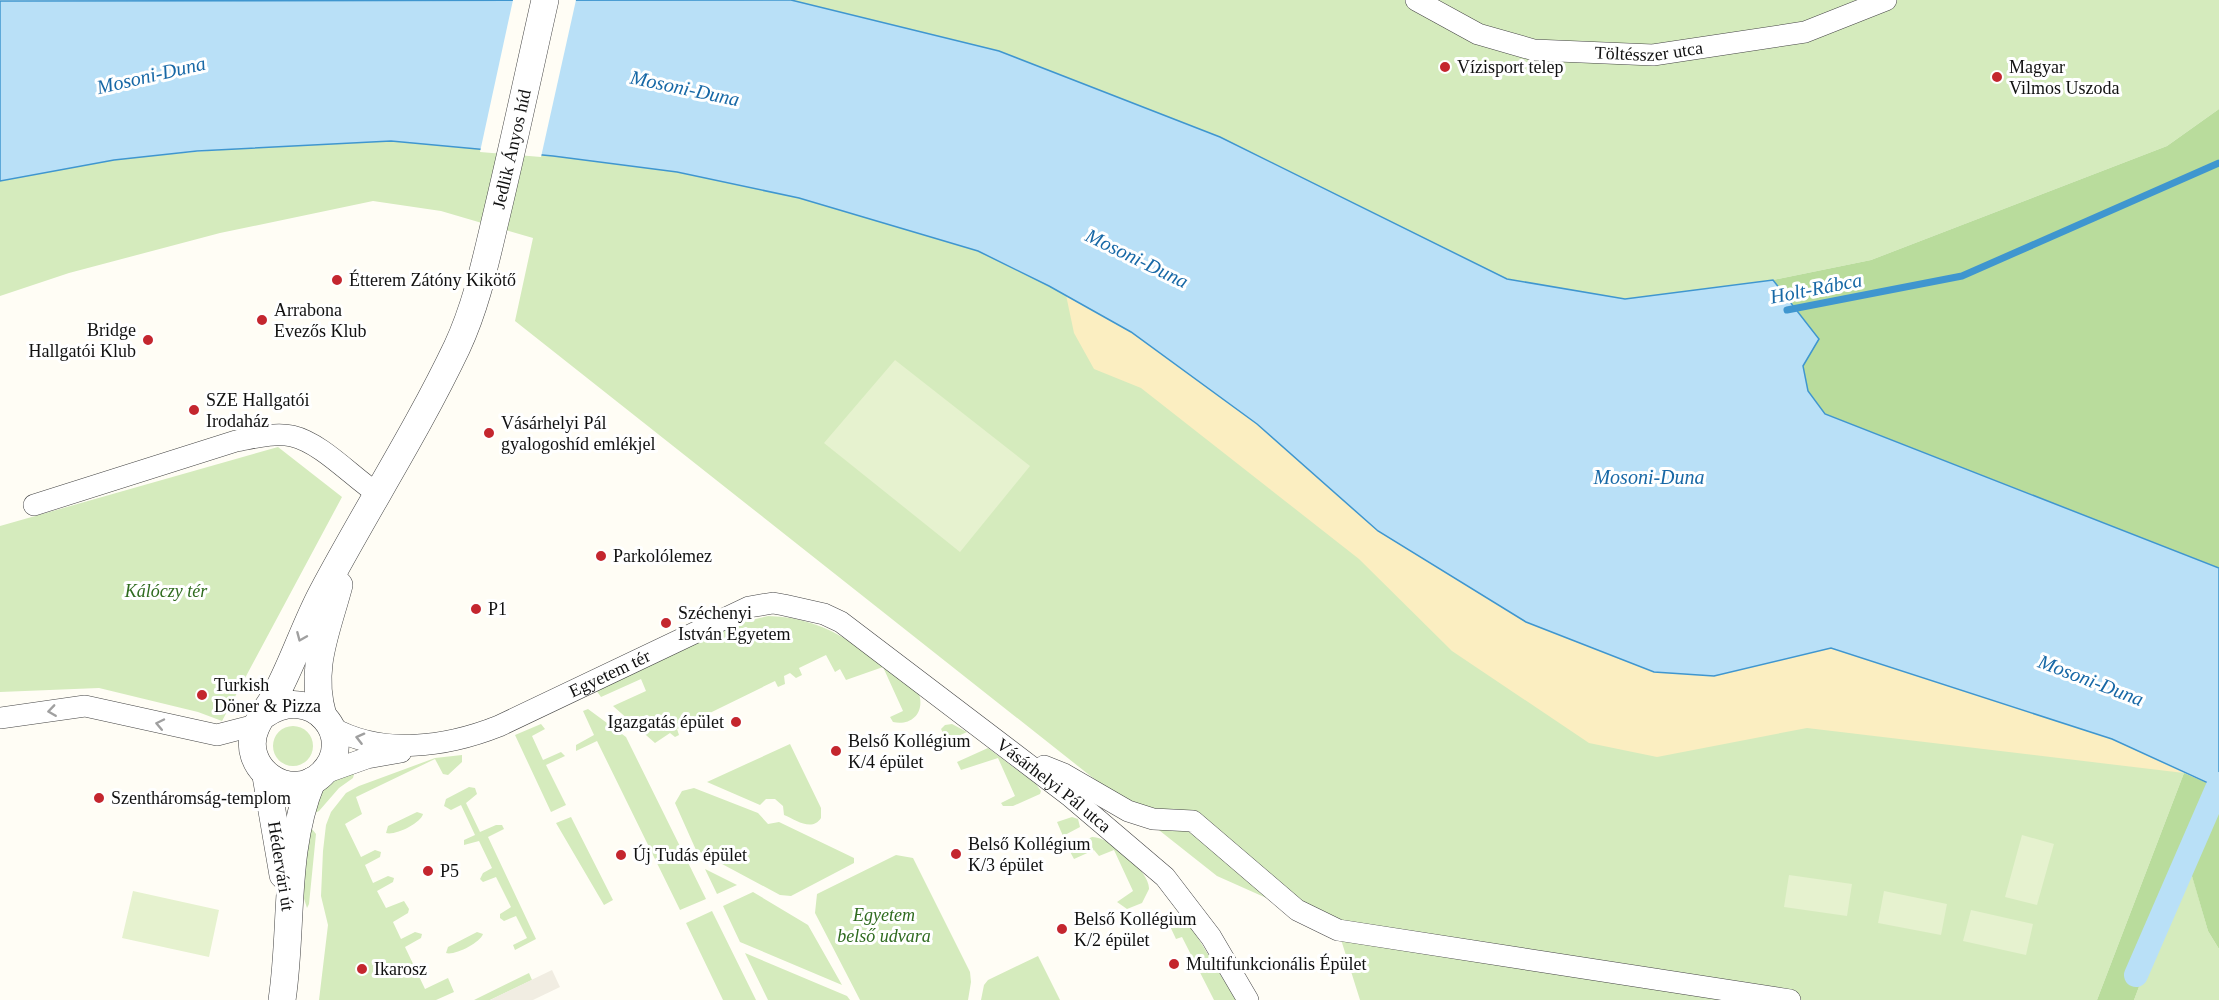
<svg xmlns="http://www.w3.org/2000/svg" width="2219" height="1000" font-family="Georgia,serif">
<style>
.green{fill:#d5ebbd}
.forest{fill:#b9dc9c}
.sand{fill:#fbeec1}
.pitch{fill:#e6f2cf}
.plaza{fill:#f1ede2}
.water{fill:#b9e0f7;stroke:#3f96cf;stroke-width:1.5}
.pier{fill:#fffdf5}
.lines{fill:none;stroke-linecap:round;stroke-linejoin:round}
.stream{stroke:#3f96cf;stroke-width:7}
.canal{stroke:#b9e0f7;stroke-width:24}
.minor-casing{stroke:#444;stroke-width:22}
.tertiary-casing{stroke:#444;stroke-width:28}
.minor{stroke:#fff;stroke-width:21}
.tertiary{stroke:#fff;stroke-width:27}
.oneway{stroke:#a0a0a0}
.poi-dot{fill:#c4262e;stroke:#fff;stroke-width:2}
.labels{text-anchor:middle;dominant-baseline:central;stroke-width:6;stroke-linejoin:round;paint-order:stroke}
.street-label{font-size:18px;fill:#111;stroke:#fff}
.poi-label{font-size:18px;fill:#111;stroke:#fff;text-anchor:start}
.park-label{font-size:18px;font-style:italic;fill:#2f6b1f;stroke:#fff}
.water-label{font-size:20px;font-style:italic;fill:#1768a6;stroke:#fff}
</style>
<rect width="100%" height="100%" fill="#fffdf5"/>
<path class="green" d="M 791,0 L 2219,0 L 2219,109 L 2167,146 L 1871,260 L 1773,280 L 1625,299 L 1507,279 L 1220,137 L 999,51 Z
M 391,141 L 553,156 L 677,172 L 799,198 L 978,251 L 1049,286 L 1131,332 L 1257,424 L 1714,676 L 1830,648 L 2112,739 L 2184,773 L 2097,1000 L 1360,1000 L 1338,930 L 1217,876 L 515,321 L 533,238 L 441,211 L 373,201 L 220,233 L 69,273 L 0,296 L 0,181 C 128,150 260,148 391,141 Z
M 278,447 L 342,497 L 222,721 L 198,712 L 99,688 L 0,692 L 0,526 Z
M 768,616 C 833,617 871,657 919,694 C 925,713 911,726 893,722 L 890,717 L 903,711 L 883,667 L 846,680 L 840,669 L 835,672 L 826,655 L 799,668 L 802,675 L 796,678 L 790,673 L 784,676 L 785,684 L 778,687 L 775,681 L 677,729 L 679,735 L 675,737 L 670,733 L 655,743 L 613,706 L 646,691 L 641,679 L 601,697 L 596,690 L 739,623 Z
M 588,709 L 626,737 L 706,899 L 680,910 L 597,741 L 576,751 L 576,745 L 594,735 L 583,711 Z
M 541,724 L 545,729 L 532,736 L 543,760 L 561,752 L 565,756 L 546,765 L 566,805 L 551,812 L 515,735 Z
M 952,724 L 967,732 L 947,741 L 941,729 L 945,725 Z
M273 746a20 20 0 1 1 40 0a20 20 0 1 1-40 0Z
M 790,744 L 821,808 L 821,818 C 812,832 796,820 784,815 L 783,806 L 775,799 L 766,799 L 760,805 L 707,782 Z
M 988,748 L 1036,784 L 1041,791 L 1040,794 L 1013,806 L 1003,806 L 1001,803 L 1015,796 L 998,758 L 961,770 L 957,762 Z
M 462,755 L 462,762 L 448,775 L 443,774 L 435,759 L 356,797 L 362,814 L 345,824 L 361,857 L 375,850 L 381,852 L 380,857 L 365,865 L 373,883 L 388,876 L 394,878 L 393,882 L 377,891 L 386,908 L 404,901 L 409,909 L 408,913 L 393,922 L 401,939 L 415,932 L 422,934 L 421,938 L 405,947 L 425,989 L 448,978 L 454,992 L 436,1000 L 319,1000 L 328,925 L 321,896 L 323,851 L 326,825 L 331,812 L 346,793 L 359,786 L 435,758 Z
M 355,770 L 353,778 L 339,788 L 319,811 L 313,814 L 324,784 Z
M 469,787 L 475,788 L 477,794 L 466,803 L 480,832 L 496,825 L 502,825 L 504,829 L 488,837 L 536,939 L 515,950 L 513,945 L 527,938 L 516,916 L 504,921 L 500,918 L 500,914 L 511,907 L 496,877 L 483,882 L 480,879 L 483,873 L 492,868 L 479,841 L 464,845 L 464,840 L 475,835 L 461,805 L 451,810 L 444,806 L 446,799 Z
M 694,788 L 758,813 L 768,824 L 779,822 L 854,858 L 854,863 L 791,896 L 780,895 L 696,850 L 675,803 L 682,791 Z
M 417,812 L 423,814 C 421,823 395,836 386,833 L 388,826 Z
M 571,817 L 613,900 L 604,905 L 556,823 Z
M 1072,817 L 1078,819 L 1080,827 L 1063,836 L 1057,822 Z
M 305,828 L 312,829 L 316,834 L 309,904 L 307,908 L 300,886 Z
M 1092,837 C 1109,836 1150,871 1149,889 L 1142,903 L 1127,909 L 1117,902 L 1133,891 L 1114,850 L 1099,856 L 1094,850 L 1074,859 L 1068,848 Z
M 896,855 L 913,858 L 970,972 L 971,982 L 968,1000 L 860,1000 L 815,913 L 817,894 Z
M 2187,858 L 2208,931 L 2219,949 L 2219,1000 L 2134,1000 Z
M 705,869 L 737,885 L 717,894 Z
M 753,892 L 808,925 L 842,985 L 740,942 L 723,906 Z
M 712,911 L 756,1000 L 723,1000 L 686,923 Z
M 1177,919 L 1190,925 L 1236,1000 L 1214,1000 L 1182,937 L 1176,939 L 1168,922 Z
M 477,932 L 483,934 C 480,943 454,956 446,953 L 448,947 Z
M 745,953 L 847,996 L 850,1000 L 768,1000 Z
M 1038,956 L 1060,1000 L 981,1000 L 984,985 L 988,980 Z
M 529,973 L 532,980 L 490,1000 L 474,1000 Z"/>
<path class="forest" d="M 2219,109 L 2219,568 L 1825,414 L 1808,391 L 1803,366 L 1773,280 L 1871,260 L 2167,146 Z
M 2184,773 L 2219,788 L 2219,949 L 2208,931 L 2187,859 L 2134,1000 L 2097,1000 Z"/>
<path class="sand" d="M 1066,295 L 1131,332 L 1257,424 L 1378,531 L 1526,622 L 1654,672 L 1714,676 L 1830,648 L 2112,739 L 2184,773 L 1807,728 L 1657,757 L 1589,743 L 1452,651 L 1359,559 L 1141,388 L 1094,369 L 1074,333 Z"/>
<path class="pitch" d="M 895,360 L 1030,466 L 960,552 L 824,443 Z
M 2022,835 L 2054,844 L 2037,905 L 2005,897 Z
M 1789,875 L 1852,884 L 1847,916 L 1784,907 Z
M 133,891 L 219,910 L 209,957 L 122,938 Z
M 1884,891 L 1947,904 L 1941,935 L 1878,923 Z
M 1971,910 L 2033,924 L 2026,955 L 1963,941 Z"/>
<path class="plaza" d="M 552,970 L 560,987 L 533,1000 L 490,1000 Z"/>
<path class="water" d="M 791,0 L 999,51 L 1220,137 L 1507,279 L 1625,299 L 1773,280 L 1819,339 L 1803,366 L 1808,391 L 1825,414 L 2219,568 L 2219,788 L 2112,739 L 1831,648 L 1714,676 L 1654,672 L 1526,622 L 1378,531 L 1257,424 L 1131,332 L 1049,286 L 978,251 L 799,198 L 677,172 L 553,156 L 391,141 L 197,151 L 114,160 L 0,181 L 0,1 Z"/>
<path class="pier" d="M 513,0 L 576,0 L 541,157 L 480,152 Z"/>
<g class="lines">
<path class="stream" d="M 1787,310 L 1962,276 L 2219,163"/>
<path class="canal" d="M 2136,975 L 2219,784"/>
<defs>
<g id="minor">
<path id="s1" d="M 1416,0 L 1478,34 L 1534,50 L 1653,55 L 1805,32 L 1886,0"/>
<path d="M 34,505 L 236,441 C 253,438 275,432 292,436 C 322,443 352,477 378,494"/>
<path d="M 0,718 L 85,706 L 217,735 L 256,725"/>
<path id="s2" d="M 331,727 C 382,756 446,747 499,726 L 749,607 L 773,603 L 784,605 L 824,614 L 841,622 L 1071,797 L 1165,877 L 1211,937 L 1248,1000"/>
<path d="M 1044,766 L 1064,774 L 1128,811 L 1153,819 L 1193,821 L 1297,910 L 1338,930 L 1790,1000"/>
<path d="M 322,774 L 367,758 L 401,752"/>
</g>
<g id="tertiary">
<path id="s3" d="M 264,715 C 312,681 359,738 322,774 C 290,805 238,767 256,727 C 261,715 271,704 277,692 C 294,660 305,625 322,593 C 366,510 417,431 457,347 C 477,304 486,259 497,213 C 514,142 529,71 545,0"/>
<path d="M 323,716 C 309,668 327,631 339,585"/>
<path d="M 266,776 L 283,875"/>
<path d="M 282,1000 C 293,928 283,850 312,781"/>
</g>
</defs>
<use href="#minor" class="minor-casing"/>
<use href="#tertiary" class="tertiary-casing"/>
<use href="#minor" class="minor"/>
<use href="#tertiary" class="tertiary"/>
</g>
<defs><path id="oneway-chevron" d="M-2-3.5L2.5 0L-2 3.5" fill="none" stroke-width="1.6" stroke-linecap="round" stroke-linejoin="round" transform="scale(1.5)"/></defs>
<g class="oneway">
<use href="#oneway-chevron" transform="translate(301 637) rotate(113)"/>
<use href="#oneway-chevron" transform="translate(52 711) rotate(172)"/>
<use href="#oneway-chevron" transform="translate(160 724) rotate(-168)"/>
<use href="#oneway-chevron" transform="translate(360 738) rotate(-166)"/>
</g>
<g class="poi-dot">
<circle cx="1445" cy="67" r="6"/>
<circle cx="1997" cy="77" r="6"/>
<circle cx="337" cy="280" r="6"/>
<circle cx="262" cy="320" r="6"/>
<circle cx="148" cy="340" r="6"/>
<circle cx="194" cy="410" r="6"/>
<circle cx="489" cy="433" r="6"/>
<circle cx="601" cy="556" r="6"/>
<circle cx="476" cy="609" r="6"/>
<circle cx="666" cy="623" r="6"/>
<circle cx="202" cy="695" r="6"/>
<circle cx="736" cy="722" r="6"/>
<circle cx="836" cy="751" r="6"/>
<circle cx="99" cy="798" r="6"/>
<circle cx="956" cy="854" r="6"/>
<circle cx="621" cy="855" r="6"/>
<circle cx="428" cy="871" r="6"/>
<circle cx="1062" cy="929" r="6"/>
<circle cx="1174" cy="964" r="6"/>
<circle cx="362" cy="969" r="6"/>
</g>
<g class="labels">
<g class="street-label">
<text stroke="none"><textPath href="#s1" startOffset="244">Töltésszer utca</textPath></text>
<text stroke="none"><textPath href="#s3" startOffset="878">Jedlik Ányos híd</textPath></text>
<text stroke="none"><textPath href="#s2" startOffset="296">Egyetem tér</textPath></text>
<text stroke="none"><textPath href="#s2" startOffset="814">Vásárhelyi Pál utca</textPath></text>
<text transform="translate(281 866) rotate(81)">Hédervári út</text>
</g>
<g class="poi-label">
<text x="1457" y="67">Vízisport telep</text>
<text x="2009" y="67">Magyar<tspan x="2009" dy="21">Vilmos Uszoda</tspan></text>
<text x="349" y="280">Étterem Zátóny Kikötő</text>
<text x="274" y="310">Arrabona<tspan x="274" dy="21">Evezős Klub</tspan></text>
<text x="136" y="330" text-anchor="end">Bridge<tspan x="136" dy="21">Hallgatói Klub</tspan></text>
<text x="206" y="400">SZE Hallgatói<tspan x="206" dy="21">Irodaház</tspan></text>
<text x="501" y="423">Vásárhelyi Pál<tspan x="501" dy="21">gyalogoshíd emlékjel</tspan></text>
<text x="613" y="556">Parkolólemez</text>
<text x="488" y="609">P1</text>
<text x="678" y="613">Széchenyi<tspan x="678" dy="21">István Egyetem</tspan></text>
<text x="214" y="685">Turkish<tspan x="214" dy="21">Döner &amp; Pizza</tspan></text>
<text x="724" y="722" text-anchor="end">Igazgatás épület</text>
<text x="848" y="741">Belső Kollégium<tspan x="848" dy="21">K/4 épület</tspan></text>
<text x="111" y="798">Szentháromság-templom</text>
<text x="968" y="844">Belső Kollégium<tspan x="968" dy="21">K/3 épület</tspan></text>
<text x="633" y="855">Új Tudás épület</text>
<text x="440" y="871">P5</text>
<text x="1074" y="919">Belső Kollégium<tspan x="1074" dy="21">K/2 épület</tspan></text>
<text x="1186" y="964">Multifunkcionális Épület</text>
<text x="374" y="969">Ikarosz</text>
</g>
<g class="park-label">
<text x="166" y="591">Kálóczy tér</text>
<text x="884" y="915">Egyetem<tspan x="884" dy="21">belső udvara</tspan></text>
</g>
<g class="water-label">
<text transform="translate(151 75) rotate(-13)">Mosoni-Duna</text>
<text transform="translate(685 88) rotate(12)">Mosoni-Duna</text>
<text transform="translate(1137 258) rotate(26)">Mosoni-Duna</text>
<text transform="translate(1816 288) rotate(-11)">Holt-Rábca</text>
<text x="1649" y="477">Mosoni-Duna</text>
<text transform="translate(2091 680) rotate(21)">Mosoni-Duna</text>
</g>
</g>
</svg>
